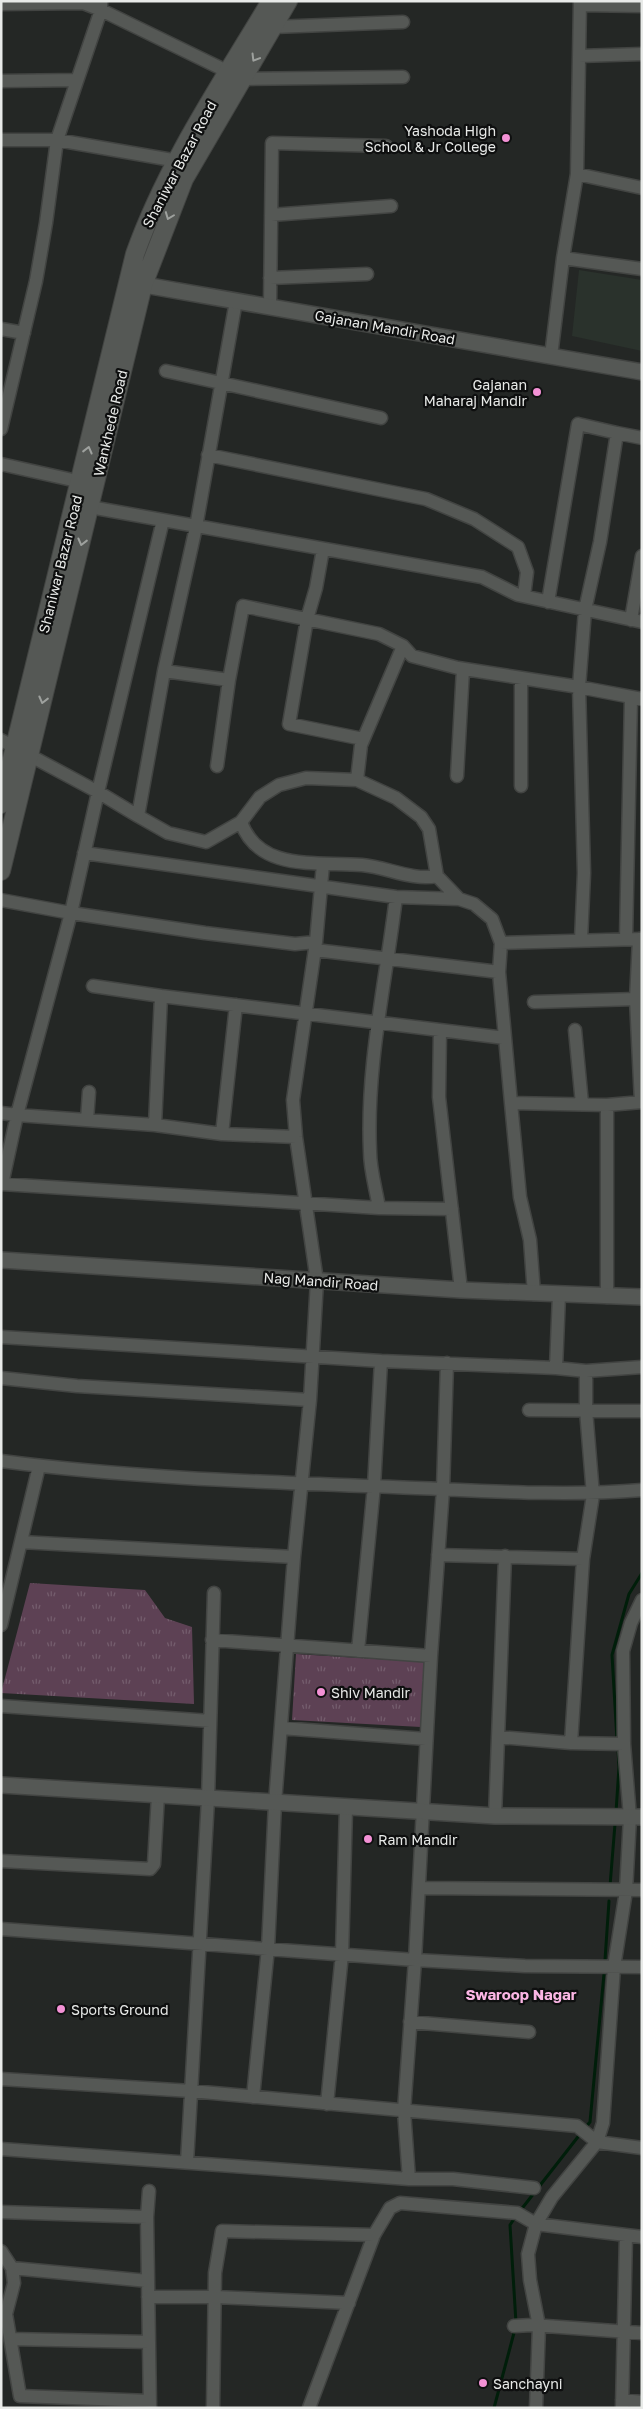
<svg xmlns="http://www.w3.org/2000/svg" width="643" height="2409" font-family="'Golos Text',sans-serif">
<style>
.built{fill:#2a322c}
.grass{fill:url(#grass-tufts)}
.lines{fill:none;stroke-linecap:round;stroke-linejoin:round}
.stream{stroke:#001e0a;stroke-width:3}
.minor-casing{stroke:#424442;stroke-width:15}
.tertiary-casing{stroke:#424442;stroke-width:18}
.secondary-casing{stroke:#424442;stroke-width:20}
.minor{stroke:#555855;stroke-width:12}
.tertiary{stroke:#555855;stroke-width:15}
.secondary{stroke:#555855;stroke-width:18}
.oneway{stroke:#9ea19e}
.poi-dot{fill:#f391d5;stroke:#0e0f0f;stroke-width:2}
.labels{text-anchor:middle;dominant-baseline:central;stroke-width:4.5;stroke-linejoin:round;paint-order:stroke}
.poi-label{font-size:14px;fill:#e8eae8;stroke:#0e0f0f;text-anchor:start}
.street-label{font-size:14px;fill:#e8eae8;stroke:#0e0f0f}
.neighbourhood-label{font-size:15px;font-weight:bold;fill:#fbb5e4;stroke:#0e0f0f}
</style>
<defs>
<pattern id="grass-tufts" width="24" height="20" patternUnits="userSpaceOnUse" patternTransform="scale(1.25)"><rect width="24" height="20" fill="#5d4154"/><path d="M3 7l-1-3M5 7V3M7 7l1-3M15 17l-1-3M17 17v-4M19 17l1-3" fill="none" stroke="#745d6d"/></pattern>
</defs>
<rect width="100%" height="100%" fill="#242725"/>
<path class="built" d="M 579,270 L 642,280 L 642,351 L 572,336 Z"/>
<path class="grass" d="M 30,1583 L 145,1590 L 165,1618 L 192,1627 L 194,1704 L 1,1693 Z
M 296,1654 L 424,1662 L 421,1727 L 292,1720 Z"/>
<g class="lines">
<path class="stream" d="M 617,1740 L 612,1655 L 629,1594 L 642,1573
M 616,1812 L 619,1767 L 618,1749
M 610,1886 L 615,1824
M 605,1960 L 609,1901
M 585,2128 L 590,2122 L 604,1974
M 520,2211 L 581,2133
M 516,2323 L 510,2225 L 516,2216
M 494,2408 L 515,2329"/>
<defs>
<path id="minor" d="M 580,1 L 577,174 L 642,188
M 1,4 L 83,3 L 101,10 L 243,79 L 403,77
M 580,5 L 642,6
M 273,27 L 403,22
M 579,56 L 642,54
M 1,81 L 77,80
M 1,140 L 57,140 L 178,161
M 271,215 L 391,206
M 563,258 L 577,174
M 270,278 L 367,274
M 270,307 L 272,143 L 386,146
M 1,329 L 24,333
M 551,356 L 563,258 L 642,269
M 166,371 L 381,418
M 1,429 L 36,281 L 46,223 L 57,140 L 101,10 L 101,1
M 208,455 L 426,499 L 474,519 L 518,547 L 527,572 L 524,596
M 1,464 L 86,483
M 90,507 L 482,577 L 518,595 L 642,622
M 163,520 L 98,792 L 71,913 L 205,933 L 295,944 L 316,942
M 323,549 L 316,588 L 307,619 L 289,724 L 363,739
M 548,602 L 578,424 L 617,433
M 631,620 L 642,556
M 164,671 L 229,680 L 243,606 L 379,634 L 403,646 L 412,656 L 458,668 L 579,687 L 642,699
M 1,740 L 98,792 L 138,816 L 164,671 L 196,527 L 236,301
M 217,766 L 229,680
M 457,776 L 463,669
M 357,780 L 361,745 L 403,646
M 521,786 L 521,678
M 138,816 L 168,833 L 206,842 L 241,822 L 260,797 L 279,785 L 306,778 L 357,780 L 396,798 L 421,817 L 429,829 L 437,876 L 459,899 L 474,904 L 492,919 L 501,943 L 642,939
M 241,822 C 259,873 320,861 362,865 C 387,867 412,881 437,876
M 84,853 L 396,897 L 459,899
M 1,900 L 71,913 L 17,1115 L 155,1125 L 222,1134 L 296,1137
M 626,939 L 631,698
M 639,939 L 636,999 L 641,1102
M 581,940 L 584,873 L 579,687 L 585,610 L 600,542 L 617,433 L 642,438
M 501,943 L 499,972 L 511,1103
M 315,950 L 499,972
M 93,986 L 161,996 L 155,1125
M 161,996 L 505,1038
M 534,1002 L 636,999
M 440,1030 L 439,1097 L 461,1290
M 575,1030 L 582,1104
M 607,1105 L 607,1297
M 1,1113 L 17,1115 L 2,1184 L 379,1208 L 452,1209
M 87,1120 L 89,1092
M 222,1134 L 236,1005
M 379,1208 C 376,1189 370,1170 370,1151 C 366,1066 386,981 396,897
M 534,1294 L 530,1240 L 520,1197 L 511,1103 L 607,1105 L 642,1102
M 559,1295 L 556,1368 L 586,1371 L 586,1410 L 593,1495 L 583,1559 L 571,1743
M 1,1337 L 381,1361
M 586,1371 L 642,1367
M 1,1378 L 77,1386 L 310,1400
M 529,1410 L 642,1411
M 1,1461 C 131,1478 262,1482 393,1487 C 476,1490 559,1497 642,1490
M 21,1542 L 294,1557
M 438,1555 L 583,1559
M 1,1625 L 39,1466
M 212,1640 L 431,1656
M 358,1651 L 374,1486 L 381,1361 L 556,1368
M 1,1706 L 210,1721
M 281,1728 L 426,1739
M 498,1737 L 571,1743 L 624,1744
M 495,1816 L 505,1556
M 1,1861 L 150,1869 L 154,1864 L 158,1795
M 419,1888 L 642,1890
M 1,1929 L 415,1960 L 525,1966 L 642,1967
M 410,2022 L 529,2032
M 1,2079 L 191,2091 L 577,2126 L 597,2142 L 642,2148
M 253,2097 L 268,1948 L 275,1803 L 294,1557 L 310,1400 L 317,1281 L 296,1137 L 293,1100 L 316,942 L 323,864
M 327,2104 L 342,1954 L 346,1808
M 1,2149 L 409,2179 L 453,2179 L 534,2188
M 187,2162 L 208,1799 L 214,1593
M 409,2179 L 404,2111 L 415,1960 L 431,1656 L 443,1489 L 447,1363
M 149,2191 L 147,2217 L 150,2408
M 1,2212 L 147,2217
M 1,2251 L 12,2268 L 148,2281
M 12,2268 L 14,2283 L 6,2314 L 20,2396 L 150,2401
M 148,2297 L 215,2297 L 349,2303
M 514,2326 L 532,2325 L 642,2333
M 11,2339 L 149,2342
M 622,2400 L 642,2402
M 213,2408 L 215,2273 L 222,2231 L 374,2235
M 309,2408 L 374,2235 L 390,2208 L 400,2203 L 517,2213 L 536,2224 L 642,2237
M 536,2408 L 539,2326 L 530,2280 L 528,2254 L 536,2224 L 552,2197 L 597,2142 L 603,2123 L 614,1967 L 626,1891 L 630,1817 L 624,1744 L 623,1651 L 631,1623 L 642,1600
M 622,2408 L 626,2235"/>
<path id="tertiary" d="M 133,283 L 642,372
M 1,1260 L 461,1290 L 642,1297
M 1,1785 L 495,1816 L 642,1817"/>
<path id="secondary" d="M 1,804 L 135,254 C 167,164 222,83 271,1
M 1,871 L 143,285 L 184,179 L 288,1"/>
</defs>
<use href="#minor" class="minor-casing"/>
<use href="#tertiary" class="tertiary-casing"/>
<use href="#secondary" class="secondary-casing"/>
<use href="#minor" class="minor"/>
<use href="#tertiary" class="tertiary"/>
<use href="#secondary" class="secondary"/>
</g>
<defs><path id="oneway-chevron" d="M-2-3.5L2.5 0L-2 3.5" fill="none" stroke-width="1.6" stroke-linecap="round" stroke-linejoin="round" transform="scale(1.25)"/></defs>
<g class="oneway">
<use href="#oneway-chevron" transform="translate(255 58) rotate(121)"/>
<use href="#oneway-chevron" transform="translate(169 216) rotate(111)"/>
<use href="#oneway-chevron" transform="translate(88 450) rotate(-76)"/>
<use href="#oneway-chevron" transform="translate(82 542) rotate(104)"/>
<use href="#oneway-chevron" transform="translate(43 700) rotate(104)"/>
</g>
<g class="poi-dot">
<circle cx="506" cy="138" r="5"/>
<circle cx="537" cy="392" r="5"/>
<circle cx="321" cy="1692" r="5"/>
<circle cx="368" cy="1839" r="5"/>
<circle cx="61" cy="2009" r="5"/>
<circle cx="483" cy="2383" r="5"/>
</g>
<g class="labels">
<g class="poi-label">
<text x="496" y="130" text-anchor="end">Yashoda High<tspan x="496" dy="16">School &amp; Jr College</tspan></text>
<text x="527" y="384" text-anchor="end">Gajanan<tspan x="527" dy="16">Maharaj Mandir</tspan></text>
<text x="331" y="1692">Shiv Mandir</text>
<text x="378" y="1839">Ram Mandir</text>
<text x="71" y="2009">Sports Ground</text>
<text x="493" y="2383">Sanchayni</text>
</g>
<g class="street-label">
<text transform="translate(179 164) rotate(-62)">Shaniwar Bazar Road</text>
<text transform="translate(385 327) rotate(10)">Gajanan Mandir Road</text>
<text transform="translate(110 423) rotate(-77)">Wankhede Road</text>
<text transform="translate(60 564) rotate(-76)">Shaniwar Bazar Road</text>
<text transform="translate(321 1281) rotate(4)">Nag Mandir Road</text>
</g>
<g class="neighbourhood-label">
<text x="521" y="1994">Swaroop Nagar</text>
</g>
</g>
<rect width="643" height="2409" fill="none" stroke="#e8eae8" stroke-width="5"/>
</svg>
